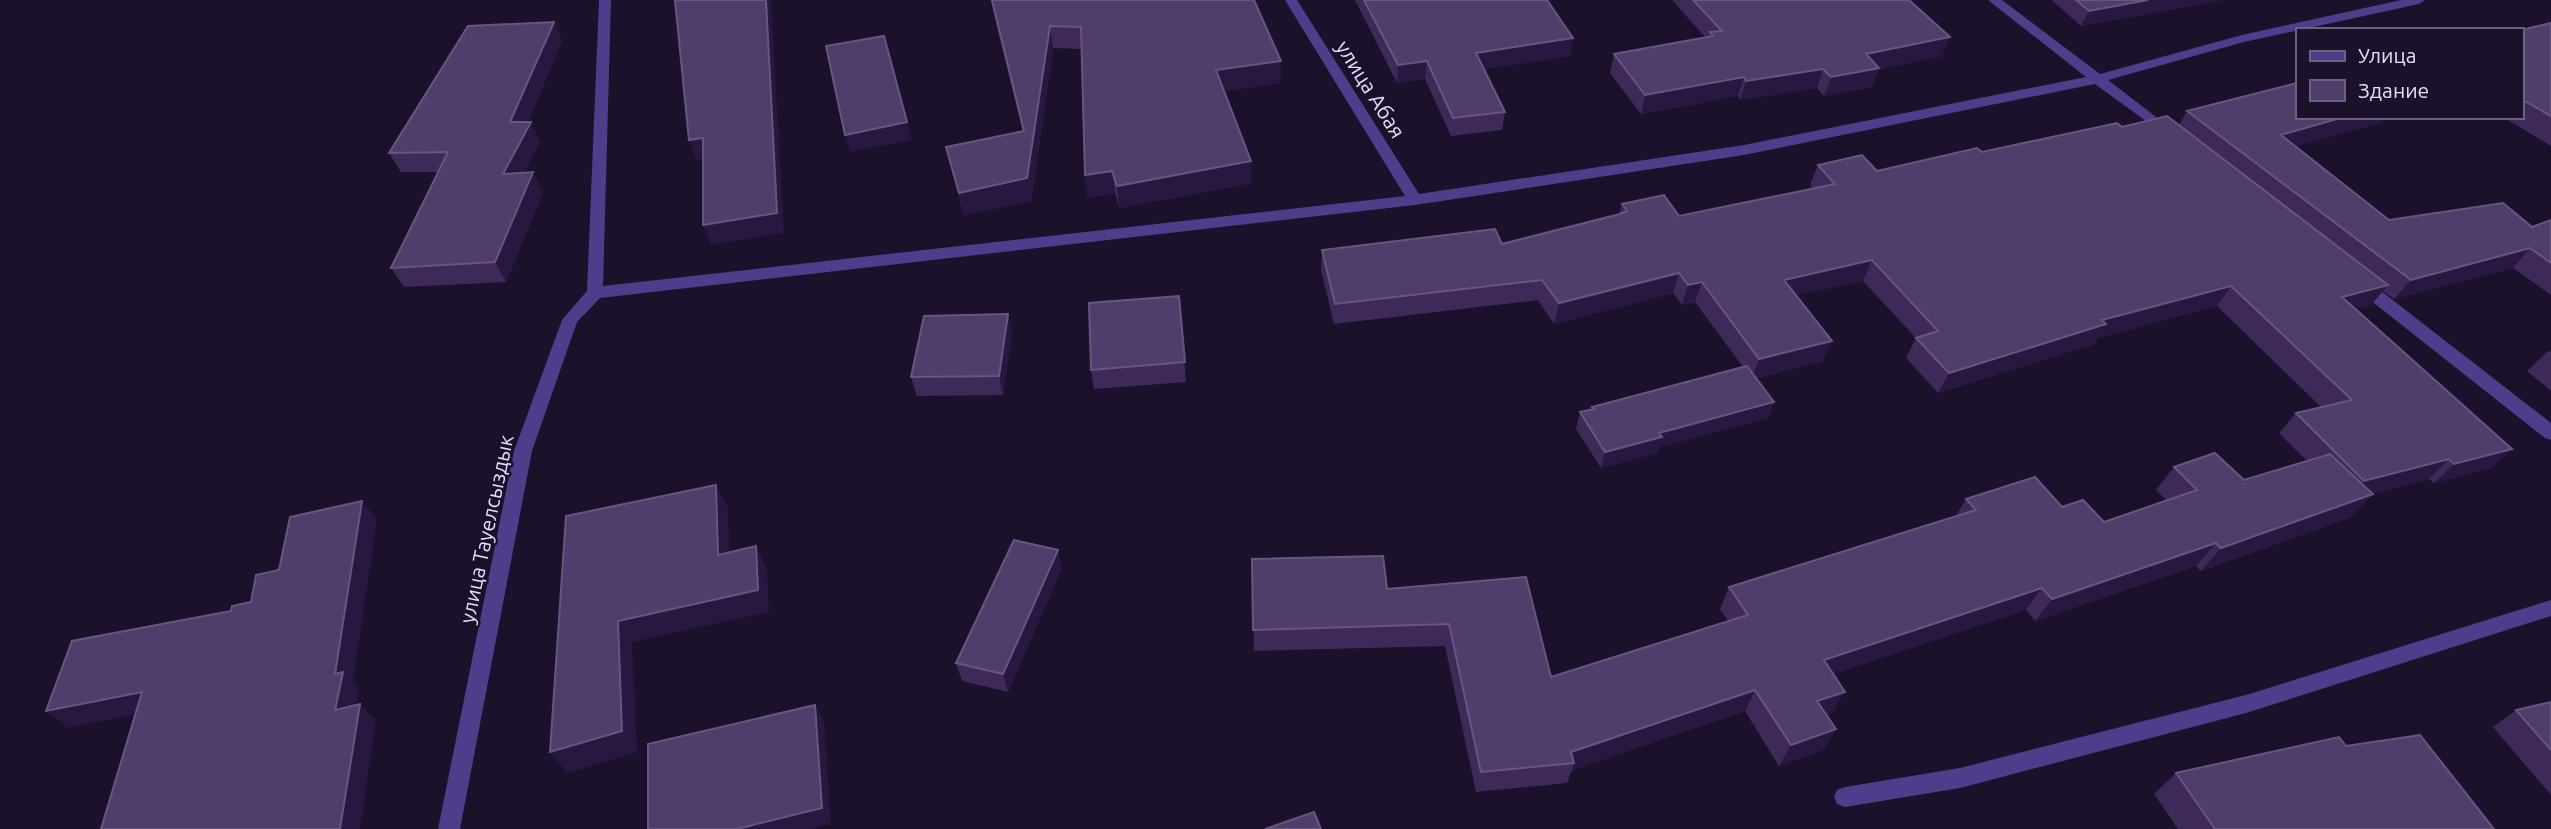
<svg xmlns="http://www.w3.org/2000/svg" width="2551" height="829" font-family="Ubuntu,sans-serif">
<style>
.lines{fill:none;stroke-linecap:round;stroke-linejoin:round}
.street{fill:#4e3d8a;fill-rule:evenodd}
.wall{fill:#3d2a59}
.shaded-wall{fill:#28183f}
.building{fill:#4f3d6a;stroke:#675682;stroke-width:2}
.labels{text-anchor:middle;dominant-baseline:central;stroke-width:5;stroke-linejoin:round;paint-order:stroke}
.street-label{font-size:21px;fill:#e6dcff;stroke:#1b112b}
</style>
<rect width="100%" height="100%" fill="#1b112b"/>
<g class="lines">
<path class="street" d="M 599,0 L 611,0 L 603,286 L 1405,196 L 1285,0 L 1297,0 L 1419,194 L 1744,145 L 2086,77 L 1988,0 L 2002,0 L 2100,74 L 2242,35 L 2401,0 L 2425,0 L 2419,4 L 2244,42 L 2108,80 L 2173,130 L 2175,133 L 2173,136 L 2168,137 L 2095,84 L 1744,155 L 1415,205 L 600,298 L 577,322 L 532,451 L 460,829 L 438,829 L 514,451 L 562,320 L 587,291 Z
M 2361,278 L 2367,280 L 2551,423 L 2551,440 L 2545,438 L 2355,288 L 2353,284 L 2355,280 Z
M 2551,600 L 2551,616 L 2246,713 L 1960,788 L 1845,807 L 1837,804 L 1834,797 L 1837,790 L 1845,787 L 1960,768 L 2246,695 Z"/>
</g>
<path class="wall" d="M 991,0 L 1281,83 L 1224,91 L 1252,183 L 1119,208 L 1115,193 L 1088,198 L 1085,175 L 1082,49 L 1053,48 L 1031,201 L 964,215 L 946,147 L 1023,132 L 994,15 Z
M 1355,0 L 1547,0 L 1573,38 L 1569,56 L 1484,69 L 1505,112 L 1502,130 L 1451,136 L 1425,79 L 1397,83 Z
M 1672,0 L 1909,0 L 1942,56 L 1879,69 L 1872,87 L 1824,96 L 1817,88 L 1740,100 L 1738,96 L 1641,114 L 1610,73 L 1614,54 L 1706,38 Z
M 2052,0 L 2223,0 L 2081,26 Z
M 554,22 L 562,41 L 528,122 L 540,142 L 524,172 L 543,192 L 506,282 L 404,287 L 391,268 L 438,172 L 401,172 L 389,153 Z
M 2551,23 L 2551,146 L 2503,117 L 2521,117 L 2521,30 Z
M 2187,111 L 2380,123 L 2296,146 L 2389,220 L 2532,227 L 2551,220 L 2551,295 L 2513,268 L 2394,299 L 2383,291 L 2371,305 L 2356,309 L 2512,449 L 2491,468 L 2434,483 L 2429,479 L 2373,494 L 2351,517 L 2201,571 L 2196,566 L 2035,621 L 2026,610 L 1833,674 L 1832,713 L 1826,715 L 1836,729 L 1823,750 L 1779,766 L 1745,711 L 1572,770 L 1567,783 L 1476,792 L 1445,646 L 1254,651 L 1252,559 L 1387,589 L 1551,677 L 1728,621 L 1720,609 L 1729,587 L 1956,516 L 1966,499 L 2062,507 L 2104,522 L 2166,500 L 2156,490 L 2174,467 L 2244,480 L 2307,461 L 2279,433 L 2296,413 L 2321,407 L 2217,306 L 2097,338 L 2094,344 L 1938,393 L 1906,358 L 1916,338 L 1863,281 L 1796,295 L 1823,361 L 1756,378 L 1774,402 L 1768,418 L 1659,447 L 1657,453 L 1601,468 L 1576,429 L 1580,412 L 1591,410 L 1592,407 L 1743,367 L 1695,302 L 1682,305 L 1673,293 L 1554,324 L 1538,300 L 1334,324 L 1321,270 L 1322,250 L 1502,244 L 1619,214 L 1622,204 L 1679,216 L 1814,189 L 1810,185 L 1818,165 L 1877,171 L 1982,152 L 2122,127 L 2179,125 Z
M 1179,296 L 1186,382 L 1094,389 L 1091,370 Z
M 1008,314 L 1012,334 L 1003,395 L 917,396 L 911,377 Z
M 2551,351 L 2551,391 L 2527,371 L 2547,352 Z
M 1062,568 L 1008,692 L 962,681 L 956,663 Z
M 2551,702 L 2551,795 L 2493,727 L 2516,710 Z
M 2346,746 L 2494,829 L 2178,829 L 2154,794 L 2176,773 Z"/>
<path class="shaded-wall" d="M 766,0 L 771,0 L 784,233 L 711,245 L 703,225 Z
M 2148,0 L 2223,0 L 2081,26 L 2089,11 Z
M 554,22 L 562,41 L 520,142 L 510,122 Z
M 1050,26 L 1053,48 L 1031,201 L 964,215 L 959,193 L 1027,178 Z
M 1950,37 L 1942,56 L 1879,69 L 1872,87 L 1824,96 L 1831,77 L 1866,54 Z
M 1573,38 L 1569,56 L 1474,71 L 1476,53 Z
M 1281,61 L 1281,83 L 1217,92 L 1216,70 Z
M 1427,61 L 1425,79 L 1397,83 L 1398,65 Z
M 1823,69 L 1817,88 L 1740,100 L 1746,81 Z
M 1744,77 L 1738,96 L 1641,114 L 1645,95 Z
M 2344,117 L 2384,117 L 2380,123 L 2268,154 L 2281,135 Z
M 531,122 L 540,142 L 513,193 L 503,174 Z
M 907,122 L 912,140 L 850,152 L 845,135 Z
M 703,138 L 710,158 L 696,160 L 689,140 Z
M 1251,161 L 1252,183 L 1119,208 L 1117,186 Z
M 1112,171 L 1115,193 L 1088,198 L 1085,175 Z
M 533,172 L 543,192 L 506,282 L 495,262 Z
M 2530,248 L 2513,268 L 2394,299 L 2411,280 Z
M 1872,260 L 1863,281 L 1776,300 L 1784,280 Z
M 1679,273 L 1673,293 L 1554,324 L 1559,303 Z
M 1702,282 L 1695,302 L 1682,305 L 1688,285 Z
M 2388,285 L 2371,305 L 2326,317 L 2342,297 Z
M 2231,286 L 2217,306 L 2097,338 L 2094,344 L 1938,393 L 1949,373 L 2102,320 Z
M 1008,314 L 1012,334 L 1003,395 L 999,376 Z
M 1832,341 L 1823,361 L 1751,379 L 1759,359 Z
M 1774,402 L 1768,418 L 1659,447 L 1657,453 L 1601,468 L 1605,452 L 1659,433 Z
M 2512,449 L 2491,468 L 2434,483 L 2454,464 Z
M 2449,459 L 2429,479 L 2346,501 L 2364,481 Z
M 716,485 L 728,508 L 730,578 L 718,555 Z
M 2373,494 L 2351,517 L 2201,571 L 2221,548 Z
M 362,501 L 377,519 L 353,682 L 359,689 L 352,726 L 335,710 L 335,674 Z
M 2216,543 L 2196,566 L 2035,621 L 2052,599 Z
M 756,546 L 767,569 L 769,612 L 632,642 L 637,752 L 567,773 L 550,752 L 618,621 Z
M 1058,550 L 1062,568 L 1008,692 L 1003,674 Z
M 2042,588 L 2026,610 L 1811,682 L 1824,660 Z
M 1755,690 L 1745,711 L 1572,770 L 1574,763 L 1571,752 Z
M 142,692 L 162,709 L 68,728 L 46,711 Z
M 1845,692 L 1832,713 L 1804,722 L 1817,701 Z
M 360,704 L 376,720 L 360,829 L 340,829 Z
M 815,705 L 824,722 L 831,824 L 811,829 L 737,829 Z
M 1836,729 L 1823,750 L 1779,766 L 1791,745 Z"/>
<path class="building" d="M 675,0 L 766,0 L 777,213 L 703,225 L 703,138 L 689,140 Z
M 992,0 L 1254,0 L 1281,61 L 1216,70 L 1251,161 L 1117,186 L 1112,171 L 1085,175 L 1081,27 L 1050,26 L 1027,178 L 959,193 L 946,147 L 1024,131 Z
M 1364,0 L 1547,0 L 1573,38 L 1476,53 L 1505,112 L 1453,118 L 1427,61 L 1398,65 Z
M 1693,0 L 1909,0 L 1950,37 L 1866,54 L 1879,68 L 1831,77 L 1823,69 L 1746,81 L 1744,77 L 1645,95 L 1614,54 L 1713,36 L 1710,32 L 1722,31 Z
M 2076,0 L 2148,0 L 2089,11 Z
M 554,22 L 510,122 L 531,122 L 503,174 L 533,172 L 495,262 L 391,268 L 448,152 L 389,153 L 468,26 Z
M 2551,23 L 2551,116 L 2521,99 L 2521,30 Z
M 884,36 L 907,122 L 845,135 L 826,46 Z
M 2297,83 L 2297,117 L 2344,117 L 2281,135 L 2389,220 L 2503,203 L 2532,227 L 2551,220 L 2551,263 L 2530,248 L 2411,280 L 2187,111 Z
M 2167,116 L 2388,285 L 2342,297 L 2512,449 L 2454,464 L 2449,459 L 2364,481 L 2296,413 L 2352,400 L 2231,286 L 2102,320 L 2106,324 L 1949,373 L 1916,338 L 1938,331 L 1872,260 L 1784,280 L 1832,341 L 1759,359 L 1702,282 L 1688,285 L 1679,273 L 1559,303 L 1542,280 L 1335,304 L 1322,250 L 1495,229 L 1502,244 L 1620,214 L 1627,211 L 1622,204 L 1664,195 L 1679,216 L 1835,184 L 1818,165 L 1862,155 L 1877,171 L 1977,148 L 1982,152 L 2117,123 L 2122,127 Z
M 1179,296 L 1185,362 L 1091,370 L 1089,303 Z
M 1008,314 L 999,376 L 911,377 L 924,316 Z
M 1747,366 L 1774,402 L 1659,433 L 1662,437 L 1605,452 L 1580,412 L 1594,409 L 1592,407 Z
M 2215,453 L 2244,480 L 2330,454 L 2373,494 L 2221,548 L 2216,543 L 2052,599 L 2042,588 L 1824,660 L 1845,692 L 1817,701 L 1836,729 L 1791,745 L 1755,690 L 1571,752 L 1574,763 L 1481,772 L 1449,624 L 1253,630 L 1252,559 L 1383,556 L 1387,589 L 1526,577 L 1551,677 L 1748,615 L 1729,587 L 1976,510 L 1966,499 L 2035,477 L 2062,507 L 2083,500 L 2104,522 L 2197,490 L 2174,467 Z
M 716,485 L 718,555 L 756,546 L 758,590 L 618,621 L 622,731 L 550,752 L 566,516 Z
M 362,501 L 335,674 L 343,672 L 335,710 L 360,704 L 340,829 L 101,829 L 142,692 L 46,711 L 72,641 L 231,611 L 232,606 L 251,602 L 256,575 L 279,570 L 290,517 Z
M 1014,540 L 1058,550 L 1003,674 L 956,663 Z
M 2551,702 L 2551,750 L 2516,710 Z
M 815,705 L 822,808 L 737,829 L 648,829 L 648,744 Z
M 2420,735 L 2494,829 L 2215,829 L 2176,773 L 2339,737 L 2346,746 Z
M 1314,812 L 1321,829 L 1265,829 Z"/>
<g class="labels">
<g class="street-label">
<text transform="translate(1371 89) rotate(58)">улица Абая</text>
<text transform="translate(486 529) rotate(-78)">улица Тауелсыздык</text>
</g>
</g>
<rect x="2296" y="28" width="228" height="91" fill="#1b112b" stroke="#6c6280" stroke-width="2"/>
<rect x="2310" y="51" width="35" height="10" fill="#4e3d8a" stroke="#6c6280" stroke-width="2"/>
<text x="2358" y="63" font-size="21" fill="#e6dcff">Улица</text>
<rect x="2310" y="80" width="35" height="21" fill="#4f3d6a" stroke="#6c6280" stroke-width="2"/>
<text x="2358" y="98" font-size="21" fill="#e6dcff">Здание</text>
</svg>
